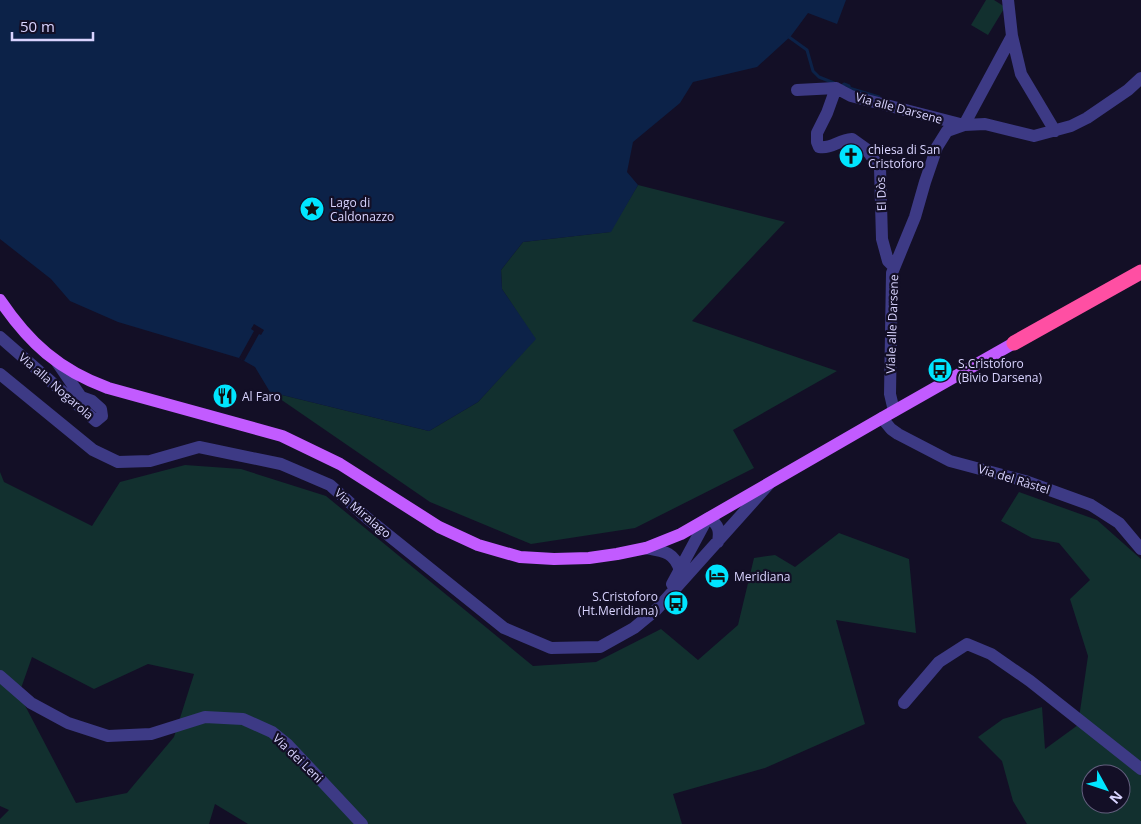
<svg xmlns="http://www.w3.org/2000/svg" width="1141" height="824" font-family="'Open Sans',sans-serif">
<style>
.green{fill:#12302f;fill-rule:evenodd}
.water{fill:#0c2248}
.pier{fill:#130f26}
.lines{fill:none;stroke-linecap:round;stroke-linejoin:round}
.stream{stroke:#0c2248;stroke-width:3}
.minor{stroke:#3d3a85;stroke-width:12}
.major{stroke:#c25bff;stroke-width:12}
.highway{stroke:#ff4fa3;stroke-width:15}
.labels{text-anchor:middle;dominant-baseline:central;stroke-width:4.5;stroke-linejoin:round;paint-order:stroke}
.street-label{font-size:12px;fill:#d9d4ff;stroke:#130f26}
.poi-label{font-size:12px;fill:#d9d4ff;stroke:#130f26;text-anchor:start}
</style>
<rect width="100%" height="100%" fill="#130f26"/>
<path class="green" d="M 986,0 L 994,0 L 1005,7 L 988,35 L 971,25 Z
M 638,185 L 785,222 L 692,321 L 837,371 L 733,430 L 754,468 L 635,528 L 531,544 L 430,502 L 270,392 L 429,431 L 478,402 L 535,339 L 502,289 L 501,270 L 523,242 L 610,232 Z
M 185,465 L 241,469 L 326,496 L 533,666 L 596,662 L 661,629 L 698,660 L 738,625 L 754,558 L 775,555 L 795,567 L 839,533 L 909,559 L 916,633 L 836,620 L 865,724 L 765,768 L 673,794 L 682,824 L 248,824 L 215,804 L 209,824 L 0,824 L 0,819 L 9,810 L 0,806 L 0,472 L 4,482 L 92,526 L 120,482 ZM 32,657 L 94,689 L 148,664 L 194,674 L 174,737 L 127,793 L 76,803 L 19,694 Z
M 1019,492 L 1097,520 L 1141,559 L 1141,824 L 1027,824 L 1013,801 L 1002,761 L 978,737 L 1003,719 L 1042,707 L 1045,749 L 1078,725 L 1088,656 L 1070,599 L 1090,580 L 1059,543 L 1032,538 L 1001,521 ZM 1091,774 L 1121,774 L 1121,804 L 1091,804 Z"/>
<path class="water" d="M 0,0 L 846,0 L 837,24 L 808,13 L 791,36 L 757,67 L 693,82 L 680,103 L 633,142 L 627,172 L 638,185 L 611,232 L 523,242 L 501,270 L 502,289 L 536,339 L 478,402 L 429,431 L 270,392 L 255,367 L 239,358 L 118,322 L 70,301 L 51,279 L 0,239 Z"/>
<path class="pier" d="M 254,324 L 264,330 L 261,335 L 259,334 L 244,361 L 239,358 L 254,331 L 251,329 Z"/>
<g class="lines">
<path class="stream" d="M 789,37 L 807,50 L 813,71 L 819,77 L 834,83
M 842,86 L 844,84 L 849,86 L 850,89
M 849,88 L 879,97"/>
<path class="minor" d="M 1008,0 L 1012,36 L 1021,74 L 1055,131
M 836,88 L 827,113 L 817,133 L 817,142 L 819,147 C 832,149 838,140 852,139 L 866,149 L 880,168 L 882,239 L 888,261 L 894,267
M 836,88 L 851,96 L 964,125
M 797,90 L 836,88
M 964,125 L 1012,36
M 0,337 L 96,421 L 102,416 L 101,409 L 92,401 L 81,397 L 57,362
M 0,374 L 93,450 L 118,462 L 150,461 L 199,447 L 281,464 L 330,485 L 367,518 L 504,628 L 551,648 L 600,647 L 634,628 L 657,609 L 769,484
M 894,411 L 890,394 L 892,273 L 915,217 L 925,182 L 937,147 L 947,131 L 964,125 L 985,124 L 1034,136 L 1071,126 L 1087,118 L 1128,90 L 1141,78
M 882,418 L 891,429 L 898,434 L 950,461 L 1025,481 L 1091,505 L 1119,523 L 1141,549
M 709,518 C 719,525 720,531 718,542
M 646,548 C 663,551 675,552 680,571
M 672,584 L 707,519
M 0,676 L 31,703 L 68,723 L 108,736 L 151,734 L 205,717 L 243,719 L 272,732 L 288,745 L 362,824
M 904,703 L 939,662 L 967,644 L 991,654 L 1030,681 L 1141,769"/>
<path class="major" d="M 0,300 C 29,343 59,370 108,388 L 282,436 L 340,464 L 439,527 L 478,545 L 520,557 L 554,559 L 589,558 L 617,554 L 646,548 L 681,534 L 882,418 L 1014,343"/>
<path class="highway" d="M 1014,343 L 1141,272"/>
</g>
<defs>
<symbol id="church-disc" viewBox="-11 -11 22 22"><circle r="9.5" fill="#00e5ff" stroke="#130f26"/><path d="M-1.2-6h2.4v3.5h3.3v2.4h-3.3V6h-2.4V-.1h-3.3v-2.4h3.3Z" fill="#111"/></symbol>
<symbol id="sight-disc" viewBox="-11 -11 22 22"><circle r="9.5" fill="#00e5ff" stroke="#130f26"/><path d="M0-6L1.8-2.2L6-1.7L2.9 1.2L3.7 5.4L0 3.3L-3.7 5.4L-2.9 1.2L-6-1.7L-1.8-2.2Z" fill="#111"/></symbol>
<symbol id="bus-disc" viewBox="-11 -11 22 22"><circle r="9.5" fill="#00e5ff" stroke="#130f26"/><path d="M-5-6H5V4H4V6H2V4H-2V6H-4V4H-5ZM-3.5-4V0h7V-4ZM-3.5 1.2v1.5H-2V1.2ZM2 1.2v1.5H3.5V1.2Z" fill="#111"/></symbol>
<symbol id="restaurant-disc" viewBox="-11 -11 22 22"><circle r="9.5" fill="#00e5ff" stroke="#130f26"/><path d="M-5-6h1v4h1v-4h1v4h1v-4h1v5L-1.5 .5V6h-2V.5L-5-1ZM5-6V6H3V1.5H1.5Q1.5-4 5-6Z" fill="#111"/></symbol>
<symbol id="hotel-disc" viewBox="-11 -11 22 22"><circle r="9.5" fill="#00e5ff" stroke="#130f26"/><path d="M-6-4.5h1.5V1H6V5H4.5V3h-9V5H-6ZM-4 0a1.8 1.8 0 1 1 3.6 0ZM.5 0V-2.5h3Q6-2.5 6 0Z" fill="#111"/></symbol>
</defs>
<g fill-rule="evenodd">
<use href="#church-disc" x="837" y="142" width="28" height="28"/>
<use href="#sight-disc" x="298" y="195" width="28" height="28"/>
<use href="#bus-disc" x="926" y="356" width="28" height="28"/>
<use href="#restaurant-disc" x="211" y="382" width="28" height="28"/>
<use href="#hotel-disc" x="703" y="562" width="28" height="28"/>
<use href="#bus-disc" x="662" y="589" width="28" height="28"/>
</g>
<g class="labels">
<g class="street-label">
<text transform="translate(899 108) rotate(15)">Via alle Darsene</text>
<text transform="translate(881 194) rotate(-92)">El Dòs</text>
<text transform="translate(892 324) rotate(-88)">Viale alle Darsene</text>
<text transform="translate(56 386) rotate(41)">Via alla Nogarola</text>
<text transform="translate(1014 479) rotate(17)">Via del Ràstel</text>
<text transform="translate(363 513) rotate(40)">Via Miralago</text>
<text transform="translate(298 758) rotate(44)">Via dei Leni</text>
</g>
<g class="poi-label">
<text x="868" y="149">chiesa di San<tspan x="868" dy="14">Cristoforo</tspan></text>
<text x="330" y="202">Lago di<tspan x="330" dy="14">Caldonazzo</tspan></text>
<text x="958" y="363">S.Cristoforo<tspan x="958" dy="14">(Bivio Darsena)</tspan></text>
<text x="242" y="396">Al Faro</text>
<text x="734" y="576">Meridiana</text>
<text x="658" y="596" text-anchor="end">S.Cristoforo<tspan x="658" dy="14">(Ht.Meridiana)</tspan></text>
</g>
</g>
<g transform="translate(1106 789) rotate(130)"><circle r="24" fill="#130f26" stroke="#625e7d"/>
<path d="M0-4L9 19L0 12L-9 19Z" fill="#00e5ff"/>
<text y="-8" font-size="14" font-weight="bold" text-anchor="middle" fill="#d9d4ff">N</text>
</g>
<path d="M12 32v8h81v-8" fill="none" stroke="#d9d4ff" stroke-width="2.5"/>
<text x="20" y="32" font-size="15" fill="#d9d4ff" stroke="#130f26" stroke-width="4" paint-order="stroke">50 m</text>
</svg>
